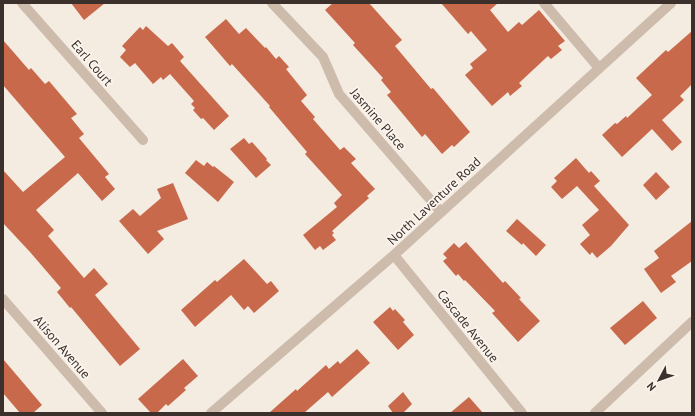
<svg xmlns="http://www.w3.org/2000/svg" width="695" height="416" font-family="'PT Sans',sans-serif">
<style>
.building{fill:#c8694b}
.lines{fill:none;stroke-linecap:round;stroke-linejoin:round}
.minor{stroke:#cdbbac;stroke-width:10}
.labels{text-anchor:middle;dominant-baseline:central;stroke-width:3.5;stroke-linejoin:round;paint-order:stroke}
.street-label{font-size:13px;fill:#3b302b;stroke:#fbf5ee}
</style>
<rect width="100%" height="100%" fill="#f4ebe1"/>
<path class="building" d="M 71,3 L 105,3 L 84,20 Z
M 333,3 L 369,3 L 402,40 L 395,46 L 431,89 L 433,88 L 470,132 L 454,147 L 452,145 L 442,154 L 425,134 L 422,137 L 387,95 L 391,92 L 381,80 L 383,78 L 353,45 L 355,43 L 325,10 Z
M 441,3 L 498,3 L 490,10 L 508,32 L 519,22 L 522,25 L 539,10 L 565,41 L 558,46 L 562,50 L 551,59 L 548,56 L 519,83 L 522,86 L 510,96 L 508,92 L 492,106 L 465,75 L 473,68 L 470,64 L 487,50 L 471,31 L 468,34 Z
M 226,19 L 239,34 L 246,28 L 265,48 L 266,47 L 276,59 L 279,56 L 289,67 L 286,69 L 307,95 L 301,101 L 315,117 L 313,119 L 340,150 L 344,147 L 356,159 L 351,163 L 375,189 L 367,196 L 369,198 L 332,231 L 334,233 L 332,235 L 336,240 L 323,250 L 320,246 L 315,250 L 303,235 L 337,207 L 334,203 L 342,195 L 305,154 L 307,152 L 269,107 L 270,106 L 232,64 L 230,66 L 205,37 Z
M 146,26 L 168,46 L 172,43 L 184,57 L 180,61 L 229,116 L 214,130 L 203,118 L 201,119 L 193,110 L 195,108 L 191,104 L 194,101 L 170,74 L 163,80 L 161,77 L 153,84 L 135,63 L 130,67 L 120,57 L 126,50 L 122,46 L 140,27 L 143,30 Z
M 692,31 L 692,84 L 680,96 L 684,100 L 662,120 L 682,142 L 672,151 L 652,129 L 622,157 L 602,135 L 615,123 L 617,124 L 626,116 L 627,118 L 652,95 L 636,78 L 666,50 L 668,52 Z
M 3,40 L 29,70 L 31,68 L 45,84 L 49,81 L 77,114 L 71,118 L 84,134 L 79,138 L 109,174 L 105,177 L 115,189 L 102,201 L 78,173 L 36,210 L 54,230 L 48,236 L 84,278 L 94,268 L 108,284 L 95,295 L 140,349 L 120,366 L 71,307 L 70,308 L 57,292 L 61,288 L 30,252 L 3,223 L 3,170 L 23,192 L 65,157 L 3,85 Z
M 244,138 L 249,144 L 252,142 L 267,159 L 266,160 L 271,165 L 256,178 L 230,149 Z
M 576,158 L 589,173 L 591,171 L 600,181 L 594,186 L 629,225 L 611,246 L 597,258 L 592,252 L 590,255 L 580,244 L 590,235 L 582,225 L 599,210 L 577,186 L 562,199 L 551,187 L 557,181 L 554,178 Z
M 196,160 L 204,166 L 207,162 L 213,167 L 214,166 L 234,182 L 218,202 L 185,173 Z
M 656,172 L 670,187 L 656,200 L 643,185 Z
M 173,183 L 188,219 L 157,231 L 164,239 L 148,254 L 119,221 L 133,209 L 140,216 L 161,198 L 157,189 Z
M 517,219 L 546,245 L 536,256 L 523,243 L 522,245 L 506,231 Z
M 692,221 L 692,261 L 671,276 L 676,282 L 661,293 L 644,269 L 659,258 L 654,251 Z
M 466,242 L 503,283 L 505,281 L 521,298 L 519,299 L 540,321 L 518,342 L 492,313 L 495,311 L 465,280 L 464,281 L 458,274 L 456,276 L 443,261 L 447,258 L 443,254 L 454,243 L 459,248 Z
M 244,259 L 267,284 L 271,281 L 279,291 L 254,313 L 248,306 L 244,310 L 231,295 L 195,327 L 181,310 L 215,280 L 217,282 Z
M 643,301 L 657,318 L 625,345 L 610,328 Z
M 390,307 L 393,311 L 395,309 L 405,320 L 403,322 L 414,335 L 398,350 L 373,322 Z
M 357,349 L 370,363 L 332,397 L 328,392 L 304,413 L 269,413 L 296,389 L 297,391 L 326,365 L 329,369 L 338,361 L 340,364 Z
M 3,359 L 42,405 L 33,413 L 20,413 L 3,393 Z
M 183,359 L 198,376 L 184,388 L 186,390 L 168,406 L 166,404 L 157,413 L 151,413 L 138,399 Z
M 403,392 L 412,404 L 403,413 L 393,413 L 388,406 Z
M 469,397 L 483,413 L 450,413 Z"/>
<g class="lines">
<path class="minor" d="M 22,3 L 143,140
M 272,3 L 323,57 L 339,94 L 441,212
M 544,3 L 599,68
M 394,255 L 522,413
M 3,299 L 102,413
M 211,413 L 394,255 L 671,3
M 595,413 L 692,322"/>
</g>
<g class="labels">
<g class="street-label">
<text transform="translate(92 63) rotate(49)">Earl Court</text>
<text transform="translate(378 119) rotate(49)">Jasmine Place</text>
<text transform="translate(434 201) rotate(-43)">North Laventure Road</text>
<text transform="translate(468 326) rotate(51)">Cascade Avenue</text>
<text transform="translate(62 347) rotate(49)">Alison Avenue</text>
</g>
</g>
<rect width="695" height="416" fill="none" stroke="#3b302b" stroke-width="8"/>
<g transform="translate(659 380) rotate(229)" stroke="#fbf5ee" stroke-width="3" paint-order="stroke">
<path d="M0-3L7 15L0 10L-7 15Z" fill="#3b302b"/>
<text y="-6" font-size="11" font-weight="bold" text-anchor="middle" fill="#3b302b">N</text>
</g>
</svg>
